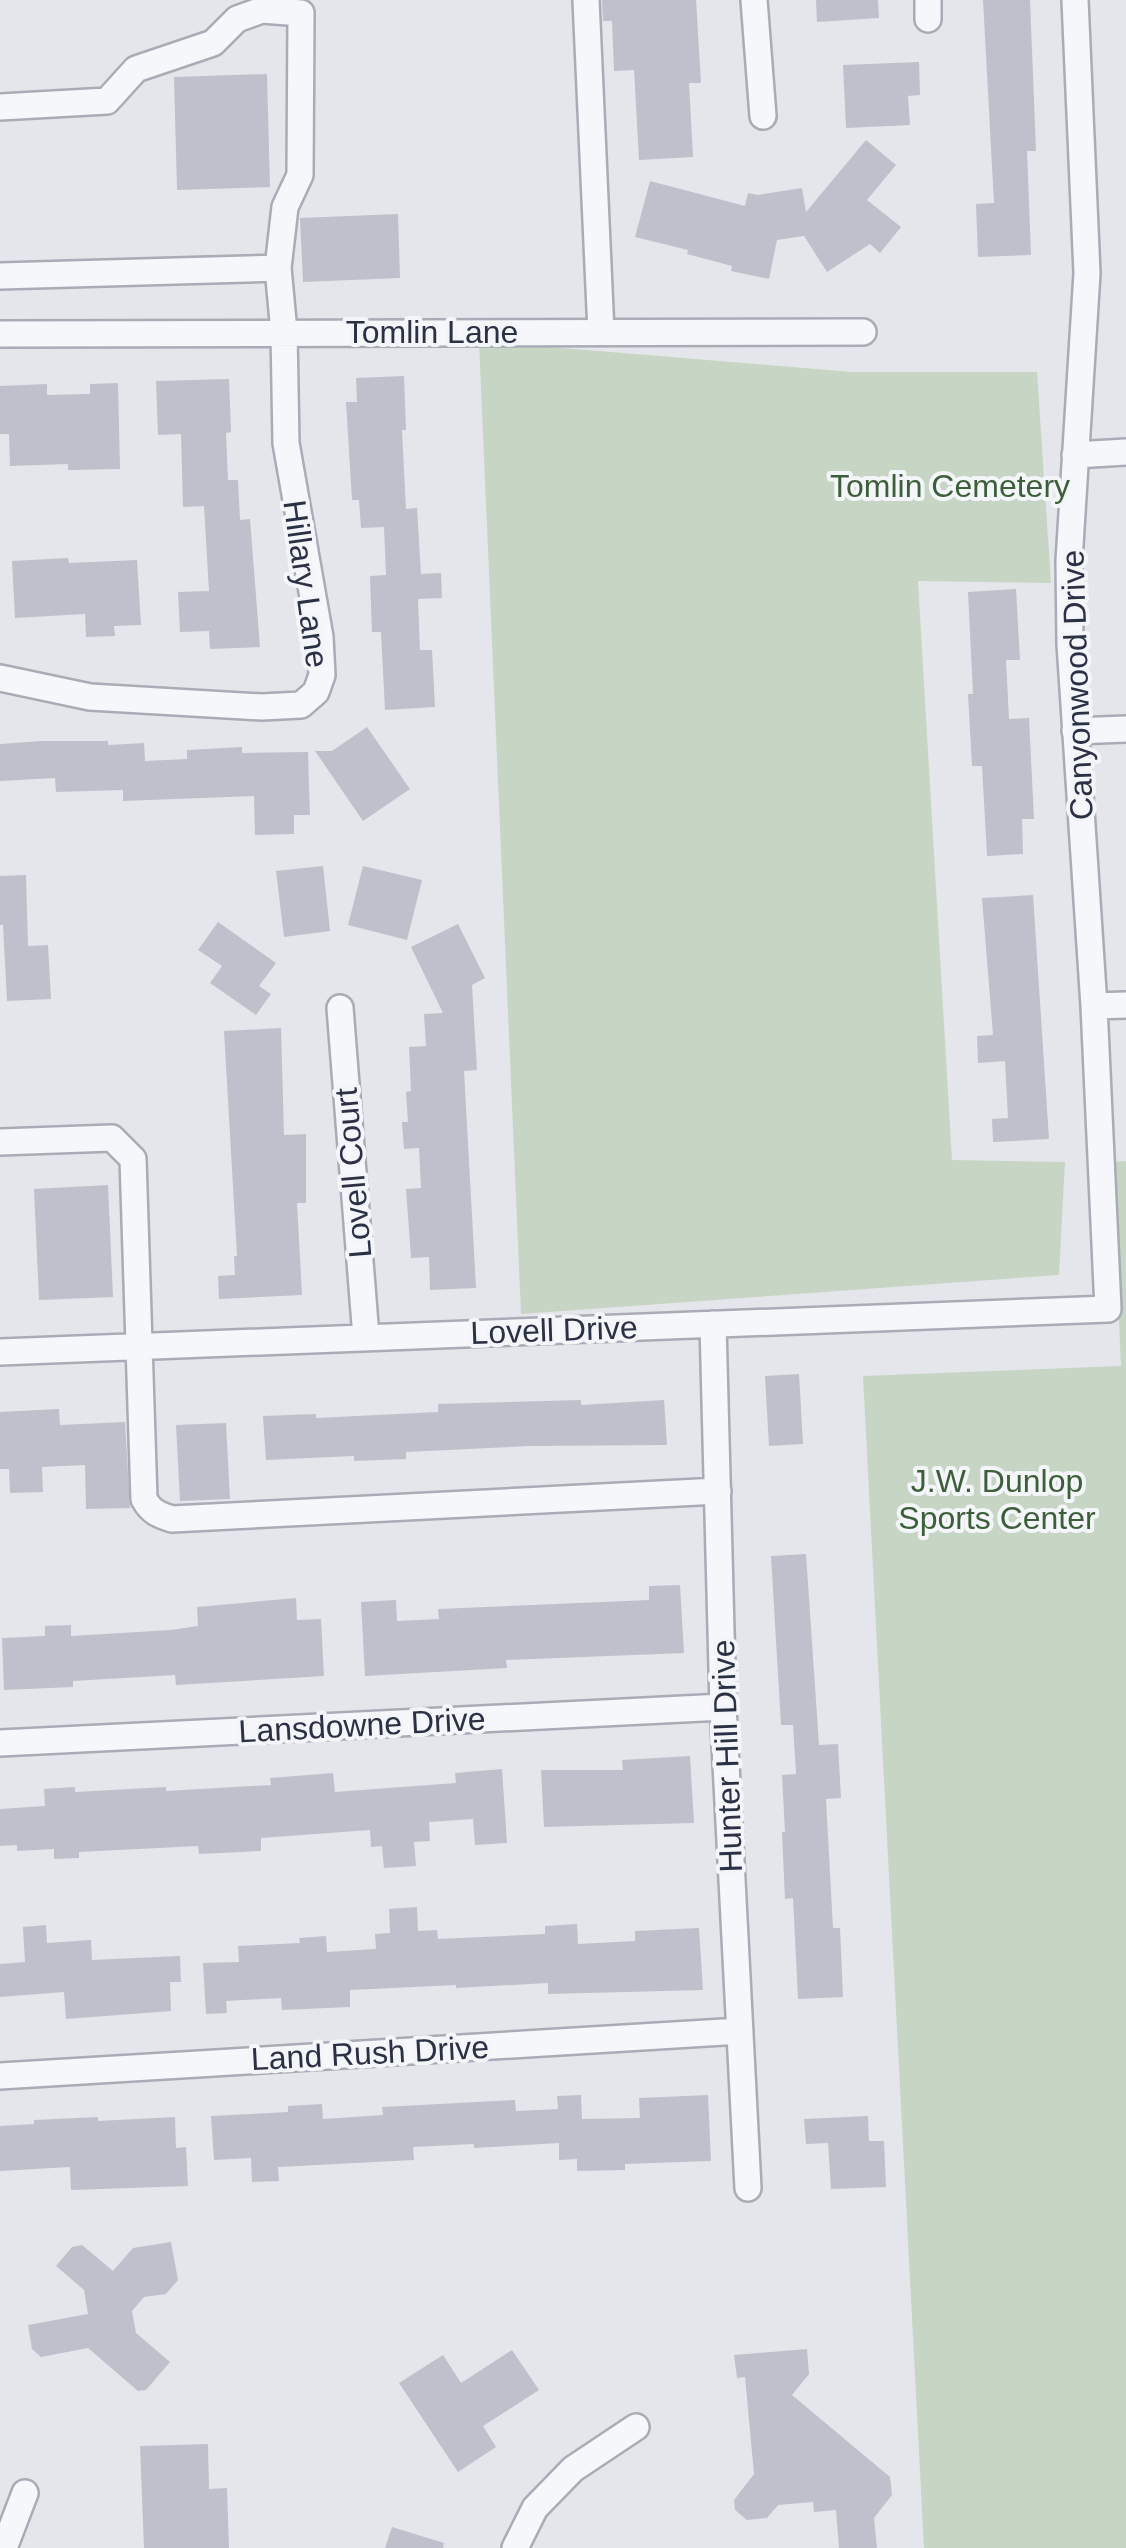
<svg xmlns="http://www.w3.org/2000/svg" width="1126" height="2548" font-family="Arial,sans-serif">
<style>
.green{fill:#c7d5c5}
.building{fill:#bec1cb}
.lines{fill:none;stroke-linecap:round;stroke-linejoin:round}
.minor-casing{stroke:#a9acb6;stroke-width:30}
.minor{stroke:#f6f7fa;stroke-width:25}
.labels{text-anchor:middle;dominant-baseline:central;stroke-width:8;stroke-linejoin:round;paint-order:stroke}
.street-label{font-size:32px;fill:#2b3144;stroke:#f3f5f9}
.park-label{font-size:32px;fill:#3c5f39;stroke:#f3f5f9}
</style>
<rect width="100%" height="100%" fill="#e4e6eb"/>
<path class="green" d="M 479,341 L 852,372 L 1037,372 L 1051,583 L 918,581 L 952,1160 L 1065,1162 L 1059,1275 L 521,1314 Z
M 1126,1161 L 1126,2548 L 924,2548 L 863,1376 L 1121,1366 L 1112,1162 Z"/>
<path class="building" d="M 602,0 L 696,0 L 701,83 L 689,83 L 693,157 L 639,160 L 634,70 L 614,71 L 612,21 L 603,21 Z
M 816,0 L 878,0 L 879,18 L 817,22 Z
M 983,0 L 1030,0 L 1036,151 L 1027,151 L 1031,255 L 978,257 L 976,204 L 994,203 Z
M 919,62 L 920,95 L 908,96 L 910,125 L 846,128 L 843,65 Z
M 267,74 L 270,187 L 177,190 L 174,77 Z
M 866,140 L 896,165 L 867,200 L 901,227 L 880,253 L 870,244 L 827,272 L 804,236 L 777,240 L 769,279 L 731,271 L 732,266 L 687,254 L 688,250 L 635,237 L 650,181 L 745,206 L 748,193 L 758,195 L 802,188 L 806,212 Z
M 398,214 L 400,278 L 303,282 L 300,218 Z
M 404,376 L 406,430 L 402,430 L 406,509 L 417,508 L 421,574 L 441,573 L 442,598 L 418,599 L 420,650 L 432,650 L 435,707 L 385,710 L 381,632 L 372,632 L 370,576 L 386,575 L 384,527 L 361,528 L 359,500 L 352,500 L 346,402 L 357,402 L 356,378 Z
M 229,379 L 231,432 L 226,433 L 228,480 L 238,480 L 240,520 L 250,519 L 260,647 L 210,649 L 209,631 L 180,632 L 178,592 L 209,591 L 204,506 L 183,507 L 181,434 L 158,435 L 156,381 Z
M 118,383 L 120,469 L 68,470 L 68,464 L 10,466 L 9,434 L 0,434 L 0,386 L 47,384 L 47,395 L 90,394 L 90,384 Z
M 68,558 L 69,563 L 137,560 L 141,625 L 114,626 L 115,636 L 86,637 L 85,614 L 15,618 L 12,561 Z
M 1016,589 L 1020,660 L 1006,660 L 1009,719 L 1029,718 L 1034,819 L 1022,819 L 1023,854 L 987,856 L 982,766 L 972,766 L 968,694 L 973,694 L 968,592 Z
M 367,727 L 410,789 L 363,821 L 315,751 L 332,751 Z
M 42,741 L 108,741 L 108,745 L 144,743 L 145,761 L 187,759 L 187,750 L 242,747 L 242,753 L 308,752 L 310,815 L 294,815 L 294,834 L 255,835 L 254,796 L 123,801 L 123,790 L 56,792 L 55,778 L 0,781 L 0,744 Z
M 323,866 L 330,931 L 284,937 L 276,871 Z
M 363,866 L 422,880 L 407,940 L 348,925 Z
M 26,875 L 28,946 L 48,945 L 51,999 L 7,1001 L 3,925 L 0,925 L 0,876 Z
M 1033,895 L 1049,1139 L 993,1142 L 992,1119 L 1008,1118 L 1005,1061 L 978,1063 L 977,1036 L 993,1035 L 982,898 Z
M 218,922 L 276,963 L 259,986 L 271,994 L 256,1015 L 210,983 L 222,966 L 198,950 Z
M 458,924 L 485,978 L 472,985 L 477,1070 L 464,1071 L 476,1288 L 430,1290 L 429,1257 L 411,1258 L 406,1189 L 421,1188 L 419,1148 L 404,1149 L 402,1122 L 408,1122 L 406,1092 L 411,1091 L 409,1047 L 426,1046 L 424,1014 L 443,1013 L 411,947 Z
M 281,1028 L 284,1135 L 306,1134 L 306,1203 L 297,1203 L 302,1295 L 219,1299 L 218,1276 L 235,1275 L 234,1256 L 237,1256 L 224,1031 Z
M 108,1185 L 113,1297 L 39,1300 L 34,1189 Z
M 799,1374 L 803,1444 L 769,1446 L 765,1376 Z
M 581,1400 L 581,1405 L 664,1400 L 667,1445 L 529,1446 L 406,1452 L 406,1459 L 354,1461 L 354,1456 L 266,1460 L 263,1416 L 316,1414 L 316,1418 L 438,1412 L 438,1404 Z
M 59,1409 L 60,1425 L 125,1422 L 130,1508 L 86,1509 L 85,1465 L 42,1467 L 43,1492 L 10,1493 L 9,1469 L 0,1469 L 0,1412 Z
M 226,1423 L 230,1499 L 180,1501 L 176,1425 Z
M 806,1554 L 819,1745 L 838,1744 L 841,1798 L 826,1799 L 833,1928 L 840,1928 L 843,1997 L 798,1999 L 793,1898 L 785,1899 L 782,1832 L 785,1832 L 782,1775 L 796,1774 L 793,1725 L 781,1725 L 771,1556 Z
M 680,1585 L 684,1653 L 506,1660 L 507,1668 L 365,1676 L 361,1602 L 396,1600 L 397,1621 L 439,1619 L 438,1609 L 649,1600 L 649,1586 Z
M 296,1598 L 297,1620 L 321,1619 L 324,1676 L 176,1685 L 175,1675 L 73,1681 L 73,1687 L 4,1690 L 2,1638 L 45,1636 L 45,1626 L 71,1625 L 71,1636 L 171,1630 L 198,1626 L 197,1607 Z
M 690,1756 L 694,1823 L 544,1827 L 541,1770 L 623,1770 L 622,1760 Z
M 502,1769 L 507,1843 L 475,1845 L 473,1819 L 429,1822 L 430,1841 L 414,1842 L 416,1866 L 384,1868 L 382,1846 L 371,1847 L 370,1830 L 261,1838 L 261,1851 L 199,1854 L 198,1846 L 79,1852 L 79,1858 L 54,1859 L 54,1849 L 17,1851 L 17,1845 L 0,1846 L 0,1809 L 45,1806 L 44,1789 L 75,1787 L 75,1792 L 166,1787 L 166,1791 L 271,1785 L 270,1778 L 333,1773 L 335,1792 L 456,1783 L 455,1773 Z
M 417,1907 L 418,1931 L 437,1930 L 438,1939 L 545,1934 L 545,1926 L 577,1924 L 578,1944 L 635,1941 L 635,1931 L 699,1928 L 703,1990 L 548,1994 L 548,1983 L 456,1988 L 456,1985 L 350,1990 L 350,2007 L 282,2010 L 281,1998 L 226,2001 L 227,2013 L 206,2014 L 203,1963 L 239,1962 L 238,1946 L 300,1943 L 299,1938 L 326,1936 L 327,1952 L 376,1949 L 375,1934 L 390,1933 L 389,1909 Z
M 46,1925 L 47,1943 L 91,1940 L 92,1960 L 180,1956 L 181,1982 L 170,1982 L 171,2011 L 66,2019 L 64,1992 L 0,1997 L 0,1964 L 25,1962 L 23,1927 Z
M 581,2095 L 582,2119 L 640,2118 L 639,2098 L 708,2095 L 711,2161 L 625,2164 L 625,2170 L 577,2171 L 577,2159 L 559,2160 L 559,2143 L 474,2148 L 474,2144 L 413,2147 L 414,2160 L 278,2167 L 279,2181 L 252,2182 L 251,2158 L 214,2160 L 211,2116 L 288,2112 L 288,2106 L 322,2104 L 323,2119 L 383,2115 L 382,2107 L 515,2100 L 516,2111 L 558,2109 L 557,2096 Z
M 868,2116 L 869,2141 L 884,2141 L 886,2187 L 831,2189 L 828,2143 L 806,2144 L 804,2119 Z
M 98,2117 L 98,2121 L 175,2117 L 176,2148 L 186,2147 L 188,2186 L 71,2190 L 70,2167 L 0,2171 L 0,2126 L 34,2124 L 34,2120 Z
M 171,2242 L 178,2280 L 166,2294 L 144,2297 L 132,2311 L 136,2333 L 170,2362 L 146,2390 L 138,2391 L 88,2348 L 41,2357 L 32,2349 L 28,2325 L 88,2314 L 84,2290 L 56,2266 L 72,2247 L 82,2245 L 113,2271 L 133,2248 Z
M 807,2349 L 809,2374 L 792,2395 L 890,2477 L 892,2495 L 874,2518 L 877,2548 L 839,2548 L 836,2510 L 814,2512 L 813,2502 L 778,2505 L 767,2518 L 747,2520 L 735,2510 L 734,2500 L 754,2474 L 745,2377 L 737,2378 L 734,2355 Z
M 512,2350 L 539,2390 L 483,2426 L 496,2447 L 458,2472 L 399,2383 L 443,2355 L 461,2383 Z
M 208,2444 L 209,2489 L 227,2488 L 229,2548 L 144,2548 L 140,2446 Z
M 392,2527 L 444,2543 L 443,2548 L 385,2548 Z"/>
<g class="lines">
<defs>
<path id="minor" d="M 586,0 L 601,332
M 754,0 L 763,116
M 928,19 L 928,0
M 0,107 L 107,101 L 136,69 L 213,43 L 237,19 L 262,10 L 301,13 L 300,175 L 285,207 L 278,268
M 0,276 L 278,268 L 284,332 L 286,443 L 320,637 L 322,675 L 316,692 L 301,705 L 262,707 L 90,697 L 0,678
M 0,334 L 863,332
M 1075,455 L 1126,452
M 1075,731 L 1126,729
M 1094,1006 L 1126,1005
M 340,1008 L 366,1337
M 0,1142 L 112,1138 L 133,1159 L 144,1499 C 151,1512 159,1515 172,1519 L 718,1491
M 713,1324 L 723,1707 L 748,2188
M 0,1352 L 1108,1309 L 1094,1006 L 1070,644 L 1069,561 L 1087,273 L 1075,0
M 0,1743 L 723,1707
M 0,2076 L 740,2031
M 4,2548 L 25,2493
M 515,2548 L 535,2508 L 573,2469 L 636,2427"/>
</defs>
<use href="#minor" class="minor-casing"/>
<use href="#minor" class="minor"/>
</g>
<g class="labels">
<g class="street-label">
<text x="432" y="332">Tomlin Lane</text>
<text transform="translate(306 584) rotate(82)">Hillary Lane</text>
<text transform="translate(1077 685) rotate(-92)">Canyonwood Drive</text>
<text transform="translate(353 1173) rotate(-95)">Lovell Court</text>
<text transform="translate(554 1330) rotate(-2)">Lovell Drive</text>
<text transform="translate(362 1725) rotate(-3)">Lansdowne Drive</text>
<text transform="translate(727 1756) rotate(-92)">Hunter Hill Drive</text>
<text transform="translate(370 2053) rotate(-3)">Land Rush Drive</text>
</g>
<g class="park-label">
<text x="950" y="486">Tomlin Cemetery</text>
<text x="997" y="1481">J.W. Dunlop<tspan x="997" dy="37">Sports Center</tspan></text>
</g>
</g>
</svg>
